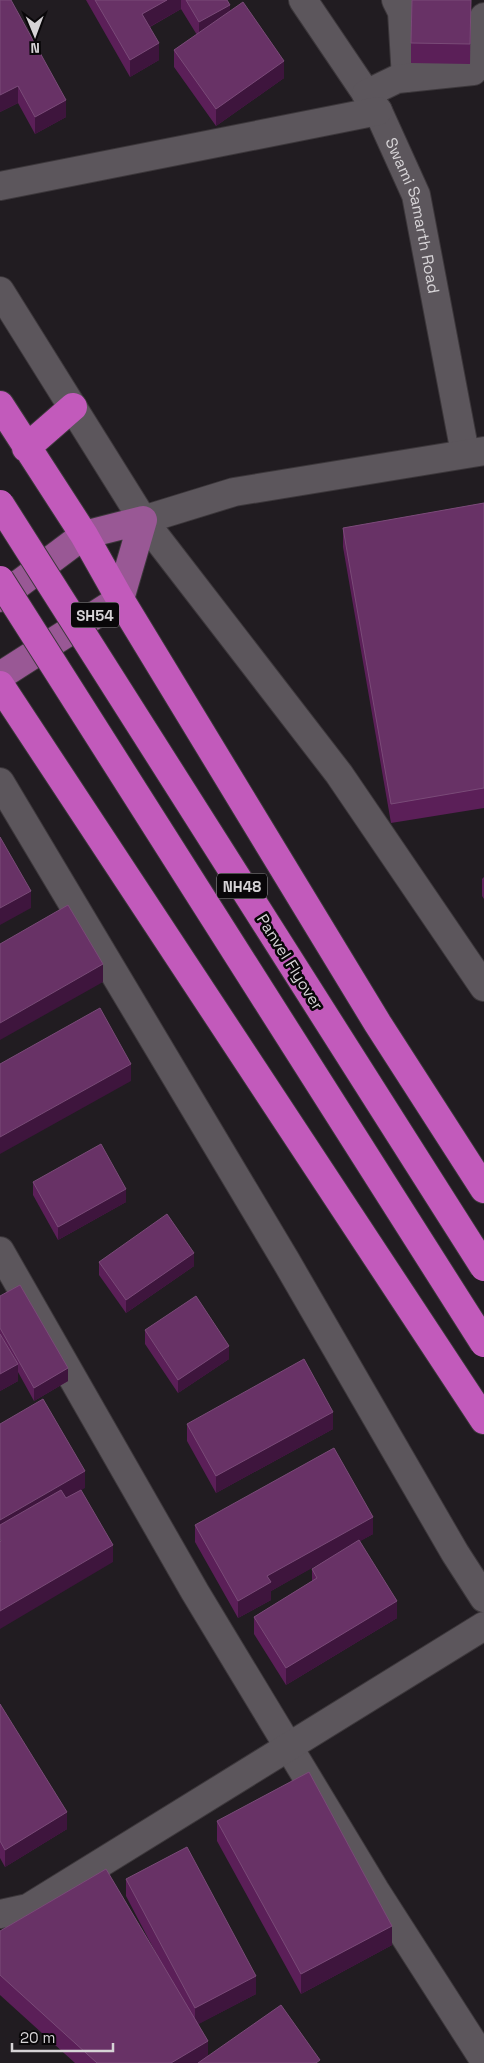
<svg xmlns="http://www.w3.org/2000/svg" width="484" height="2063" font-family="'Space Grotesk',sans-serif">
<style>
.lines{fill:none;stroke-linecap:round;stroke-linejoin:round}
.street-casing{stroke:#3c373b;stroke-width:30}
.secondary-casing{stroke:#3c373b;stroke-width:30}
.primary-casing{stroke:#3c373b;stroke-width:30}
.highway-casing{stroke:#3c373b;stroke-width:30}
.street{stroke:#5c565c;stroke-width:28}
.secondary{stroke:#5c565c;stroke-width:28}
.primary{stroke:#995895;stroke-width:28}
.highway{stroke:#c25abb;stroke-width:28}
.highway-bridge-casing{stroke:#3c373b;stroke-width:30;stroke-linecap:butt}
.highway-bridge{stroke:#c25abb;stroke-width:28}
.wall{fill:#5b1f58}
.shaded-wall{fill:#3e153d}
.building{fill:#683266;stroke:#7a4b78}
.labels{text-anchor:middle;dominant-baseline:central;stroke-width:5;stroke-linejoin:round;paint-order:stroke}
.shield{fill:#090709;stroke:#989698;stroke-width:1}
.shield-label{font-size:15px;font-weight:bold;fill:#d6d3d6}
.street-label{font-size:16px;fill:#d6d3d6;stroke:#090709}
</style>
<rect width="100%" height="100%" fill="#211c21"/>
<g class="lines">
<defs>
<g id="street">
<path id="s1" d="M 303,0 L 378,111 L 416,195 L 465,453"/>
<path d="M 396,0 L 402,12 L 406,78"/>
<path d="M 366,94 L 397,79 L 473,71 L 478,64 L 484,17"/>
<path d="M 0,186 L 378,111"/>
<path d="M 0,1251 L 195,1592 L 375,1890 L 484,2060"/>
<path d="M 0,1914 L 28,1908 L 484,1626"/>
</g>
<path id="secondary" d="M 0,291 L 143,520 L 339,774 L 484,987
M 143,520 L 234,492 L 484,451
M 0,782 L 286,1261 L 455,1553 L 484,1598"/>
<path id="primary" d="M 0,598 L 84,535 L 143,520 L 120,599 L 0,676"/>
<path id="highway" d="M 0,405 L 84,535 L 120,599 L 378,1024 L 484,1189
M 26,448 L 73,407
M 0,685 L 484,1420"/>
</defs>
<use href="#street" class="street-casing"/>
<use href="#secondary" class="secondary-casing"/>
<use href="#primary" class="primary-casing"/>
<use href="#highway" class="highway-casing"/>
<use href="#street" class="street"/>
<use href="#secondary" class="secondary"/>
<use href="#primary" class="primary"/>
<use href="#highway" class="highway"/>
<defs>
<path id="highway-bridge" d="M 0,504 L 484,1267
M 0,580 L 484,1343"/>
</defs>
<use href="#highway-bridge" class="highway-bridge-casing"/>
<use href="#highway-bridge" class="highway-bridge"/>
</g>
<path class="wall" d="M 0,0 L 66,117 L 35,134 L 18,103 L 0,112 Z
M 86,0 L 227,0 L 230,11 L 284,78 L 216,126 L 174,67 L 174,50 L 197,35 L 181,9 L 150,27 L 159,60 L 130,77 Z
M 471,1 L 470,64 L 411,63 L 411,43 Z
M 484,503 L 484,808 L 391,823 L 343,547 L 343,528 Z
M 484,877 L 484,899 L 482,896 L 482,879 Z
M 33,1182 L 126,1202 L 58,1240 L 33,1195 Z
M 99,1262 L 194,1266 L 126,1313 L 99,1275 Z
M 0,1296 L 68,1381 L 34,1401 L 18,1372 L 18,1381 L 0,1391 Z
M 145,1330 L 229,1359 L 178,1393 L 145,1344 Z
M 187,1424 L 333,1429 L 216,1493 L 187,1441 Z
M 195,1525 L 373,1534 L 360,1541 L 397,1618 L 286,1685 L 254,1634 L 254,1617 L 312,1581 L 312,1569 L 327,1559 L 271,1591 L 271,1600 L 238,1618 L 195,1542 Z
M 0,1704 L 67,1829 L 5,1867 L 0,1858 Z
M 217,1821 L 392,1945 L 301,1994 L 217,1841 Z
M 126,1879 L 256,1994 L 198,2024 L 208,2056 L 320,2063 L 75,2063 L 0,1995 L 0,1931 L 159,1959 L 126,1896 Z"/>
<path class="shaded-wall" d="M 167,0 L 181,0 L 181,9 L 142,31 L 142,14 Z
M 230,5 L 230,22 L 199,39 L 199,22 Z
M 159,43 L 159,60 L 130,77 L 130,60 Z
M 284,61 L 284,78 L 216,126 L 216,109 Z
M 18,86 L 18,103 L 0,112 L 0,95 Z
M 66,100 L 66,117 L 35,134 L 35,117 Z
M 31,891 L 31,908 L 0,925 L 0,908 Z
M 103,964 L 103,982 L 0,1040 L 0,1023 Z
M 131,1064 L 131,1081 L 0,1154 L 0,1137 Z
M 126,1189 L 126,1202 L 58,1240 L 58,1227 Z
M 194,1253 L 194,1266 L 126,1313 L 126,1300 Z
M 229,1346 L 229,1359 L 178,1393 L 178,1380 Z
M 18,1364 L 18,1381 L 0,1391 L 0,1374 Z
M 68,1368 L 68,1381 L 34,1401 L 34,1388 Z
M 333,1412 L 333,1429 L 216,1493 L 216,1476 Z
M 85,1471 L 85,1488 L 0,1537 L 0,1520 Z
M 373,1517 L 373,1534 L 271,1591 L 271,1600 L 238,1618 L 238,1601 L 267,1576 Z
M 113,1545 L 113,1562 L 0,1629 L 0,1611 Z
M 397,1601 L 397,1618 L 286,1685 L 286,1668 Z
M 67,1812 L 67,1829 L 5,1867 L 5,1850 Z
M 392,1926 L 392,1945 L 301,1994 L 301,1974 Z
M 256,1976 L 256,1994 L 195,2026 L 195,2008 Z
M 208,2041 L 208,2060 L 203,2063 L 171,2063 Z"/>
<path class="building" d="M 0,0 L 11,0 L 66,100 L 35,117 L 18,86 L 0,95 Z
M 95,0 L 167,0 L 142,14 L 159,43 L 130,60 Z
M 186,0 L 227,0 L 230,5 L 199,22 Z
M 412,0 L 471,0 L 470,44 L 411,43 Z
M 243,2 L 284,61 L 216,109 L 174,50 Z
M 484,503 L 484,788 L 391,804 L 343,528 Z
M 0,837 L 31,891 L 0,908 Z
M 68,905 L 103,964 L 0,1023 L 0,944 Z
M 100,1008 L 131,1064 L 0,1137 L 0,1064 Z
M 101,1144 L 126,1189 L 58,1227 L 33,1182 Z
M 167,1214 L 194,1253 L 126,1300 L 99,1262 Z
M 20,1285 L 68,1368 L 34,1388 L 0,1328 L 0,1296 Z
M 196,1296 L 229,1346 L 178,1380 L 145,1330 Z
M 0,1334 L 18,1364 L 0,1374 Z
M 304,1359 L 333,1412 L 216,1476 L 187,1424 Z
M 43,1399 L 85,1471 L 0,1520 L 0,1424 Z
M 334,1448 L 373,1517 L 267,1576 L 271,1582 L 238,1601 L 195,1525 Z
M 61,1490 L 66,1498 L 81,1490 L 113,1545 L 0,1611 L 0,1542 L 1,1541 L 0,1539 L 0,1525 Z
M 359,1540 L 397,1601 L 286,1668 L 254,1617 L 317,1578 L 312,1569 Z
M 0,1704 L 67,1812 L 5,1850 L 0,1841 Z
M 309,1772 L 392,1926 L 301,1974 L 217,1821 Z
M 187,1847 L 256,1976 L 195,2008 L 126,1879 Z
M 106,1869 L 208,2041 L 171,2063 L 97,2063 L 0,1975 L 0,1931 Z
M 281,2005 L 320,2060 L 316,2063 L 198,2063 Z"/>
<g class="labels">
<g class="shield">
<rect x="71" y="602.5" width="48" height="25" rx="4"/>
<rect x="217" y="873.5" width="50" height="25" rx="4"/>
</g>
<g class="shield-label">
<text x="95" y="615">SH54</text>
<text x="242" y="886">NH48</text>
</g>
<g class="street-label">
<text stroke="none"><textPath href="#s1" startOffset="245">Swami Samarth Road</textPath></text>
<text transform="translate(290 962) rotate(58)">Panvel Flyover</text>
</g>
</g>
<g transform="translate(35 35) rotate(179)" stroke="#090709" stroke-width="4" paint-order="stroke">
<path d="M0-4L9 19L0 12L-9 19Z" fill="#d6d3d6"/>
<text y="-8" font-size="14" font-weight="bold" text-anchor="middle" fill="#d6d3d6">N</text>
</g>
<path d="M12 2043v8h101v-8" fill="none" stroke="#d6d3d6" stroke-width="2.5"/>
<text x="20" y="2043" font-size="15" fill="#d6d3d6" stroke="#090709" stroke-width="4" paint-order="stroke">20 m</text>
</svg>
